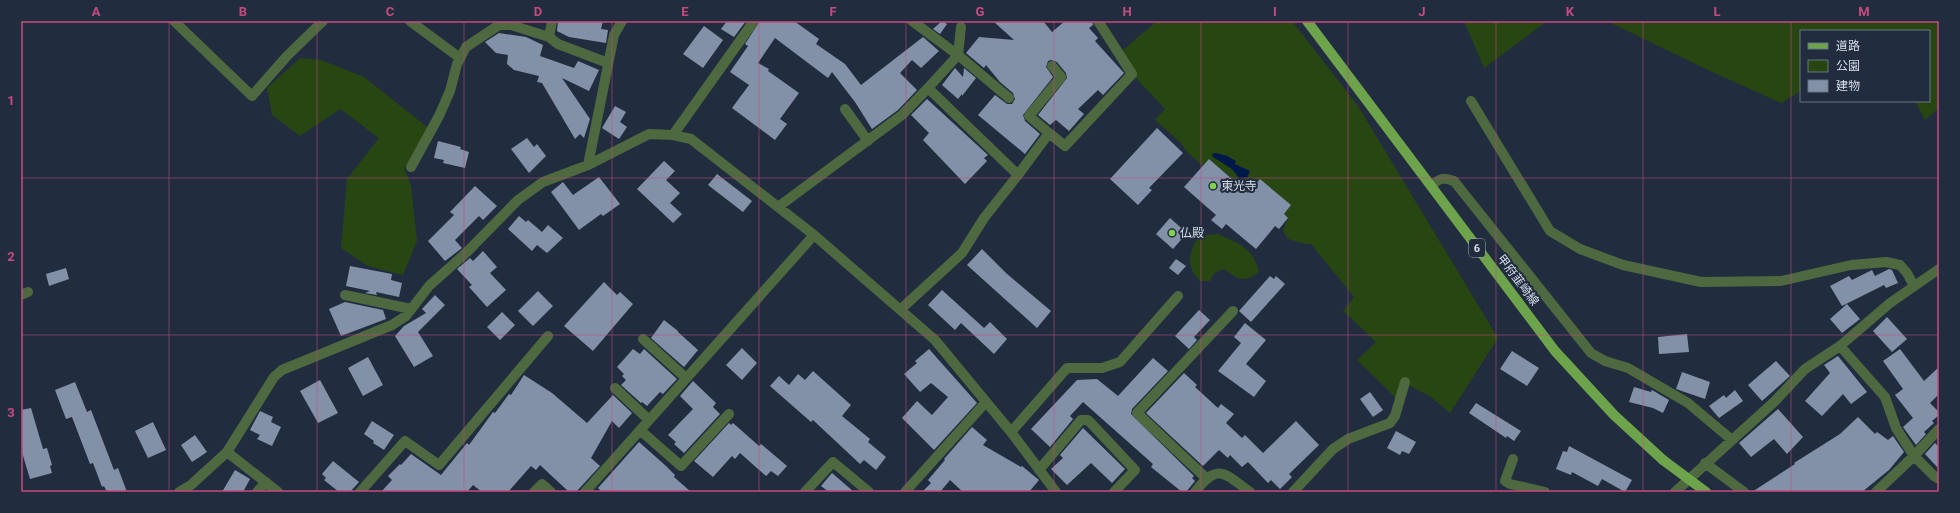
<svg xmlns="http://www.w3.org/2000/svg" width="1960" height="513" font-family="Roboto,'Noto Sans JP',sans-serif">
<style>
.green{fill:#284612}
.water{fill:#00194a}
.building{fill:#8391a8}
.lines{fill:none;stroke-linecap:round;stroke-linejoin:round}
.minor{stroke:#4e683f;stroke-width:10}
.major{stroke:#6da34b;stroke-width:10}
.major-bridge{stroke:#6da34b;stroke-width:10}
.grid{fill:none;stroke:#c74a7f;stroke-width:1;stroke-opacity:0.55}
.poi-dot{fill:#83d04f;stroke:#212d3f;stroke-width:1.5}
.labels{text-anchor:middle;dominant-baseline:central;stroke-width:4;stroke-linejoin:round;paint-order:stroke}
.shield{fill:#212d3f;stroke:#a0a9b7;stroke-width:1}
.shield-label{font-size:11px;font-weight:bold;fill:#d6deea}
.poi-label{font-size:12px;fill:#d6deea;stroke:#212d3f;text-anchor:start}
.street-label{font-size:12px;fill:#d6deea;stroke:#212d3f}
.neatline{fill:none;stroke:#c74a7f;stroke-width:1.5}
.grid-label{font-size:13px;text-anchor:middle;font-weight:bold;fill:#c74a7f}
</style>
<rect width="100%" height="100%" fill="#212d3f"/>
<path class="green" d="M 1157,21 L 1292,21 L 1358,106 L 1498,338 L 1450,413 L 1431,397 L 1405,383 L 1399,401 L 1357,360 L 1376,342 L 1343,311 L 1354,297 L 1311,244 L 1305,244 L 1288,239 L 1283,231 L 1288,218 L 1284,214 L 1291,205 L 1260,179 L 1232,212 L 1224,205 L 1241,186 L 1209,159 L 1203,166 L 1187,152 L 1181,143 L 1155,120 L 1165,109 L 1132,74 L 1118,54 Z
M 1464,21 L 1547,21 L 1484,68 Z
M 1607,21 L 1939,21 L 1939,108 L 1925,120 L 1915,101 L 1929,101 L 1929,31 L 1801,31 L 1801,91 L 1781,103 L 1710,71 Z
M 300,58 L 321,60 L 364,77 L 432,131 L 404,168 L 411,186 L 417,241 L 403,275 L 368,266 L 341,248 L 347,179 L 379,138 L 340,109 L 300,136 L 272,115 L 267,88 Z
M 1218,234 C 1239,244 1253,247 1259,272 C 1243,284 1238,279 1224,269 L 1214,273 L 1210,281 L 1200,281 C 1185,266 1189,254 1198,236 Z"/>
<path class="water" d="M 1216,153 L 1227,156 L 1236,161 L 1235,164 L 1250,171 L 1247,178 L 1239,178 L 1232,169 L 1213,157 L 1212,154 Z"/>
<path class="building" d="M 558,21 L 603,21 L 601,29 L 608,30 L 606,43 L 569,37 L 557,31 Z
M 727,21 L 746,21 L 734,37 L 721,29 Z
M 760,21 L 794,21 L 819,39 L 816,44 L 845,64 L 861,85 L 923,37 L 939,51 L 921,68 L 912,60 L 900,73 L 917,90 L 898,110 L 872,129 L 855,102 L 832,72 L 828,78 L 775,38 L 758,63 L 769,69 L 768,71 L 799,93 L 780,119 L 787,124 L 775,140 L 732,108 L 749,85 L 730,72 L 748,46 L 745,44 Z
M 942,21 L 947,24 L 940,34 L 933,29 Z
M 993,21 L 1043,21 L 1052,32 L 1065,21 L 1092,21 L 1093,25 L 1089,28 L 1098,38 L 1095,41 L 1124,73 L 1103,95 L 1098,90 L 1078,109 L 1084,114 L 1069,131 L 1056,120 L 1050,125 L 1038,115 L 1067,78 L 1066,73 L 1057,62 L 1051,60 L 1048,61 L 1046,67 L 1053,77 L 1023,115 L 1025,121 L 1040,134 L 1025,154 L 978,115 L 995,95 L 1007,104 L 1012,104 L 1015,99 L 1013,93 L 1000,82 L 986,65 L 984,68 L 966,53 L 979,37 L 1014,40 Z
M 704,26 L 723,40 L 703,68 L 683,54 Z
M 499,33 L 526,37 L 543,45 L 540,56 L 574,68 L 578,61 L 599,70 L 589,91 L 562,78 L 590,119 L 584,138 L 580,134 L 575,139 L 542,83 L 537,82 L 539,76 L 514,70 L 507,64 L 508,55 L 496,53 L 485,42 Z
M 955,68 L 963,77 L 964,68 L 976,78 L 962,96 L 962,94 L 958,99 L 942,85 Z
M 927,99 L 988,155 L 984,158 L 987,161 L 965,184 L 923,140 L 929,133 L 911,115 Z
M 615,106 L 626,112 L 620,122 L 627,127 L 619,139 L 602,128 Z
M 1157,128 L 1183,153 L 1149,188 L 1152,190 L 1138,205 L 1110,179 Z
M 527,138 L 534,147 L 537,144 L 546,156 L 529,173 L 511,149 Z
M 438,141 L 461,147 L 460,149 L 469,152 L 465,168 L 443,163 L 444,160 L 434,158 Z
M 1209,159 L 1248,193 L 1260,179 L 1291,205 L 1284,214 L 1288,218 L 1279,229 L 1275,226 L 1256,249 L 1226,224 L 1222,229 L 1211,220 L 1216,215 L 1184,187 Z
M 664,161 L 675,171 L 666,180 L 680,193 L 670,203 L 682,214 L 673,223 L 637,189 Z
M 717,174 L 752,201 L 743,212 L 708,185 Z
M 599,177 L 620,204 L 603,216 L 601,214 L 579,230 L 551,192 L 563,182 L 573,195 Z
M 475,186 L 497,206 L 483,220 L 479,216 L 455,240 L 462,248 L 445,261 L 428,241 L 454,215 L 450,212 Z
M 519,216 L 526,222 L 528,220 L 542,232 L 548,225 L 563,238 L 547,253 L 537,245 L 532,251 L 508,229 Z
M 1170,218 L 1187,233 L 1173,249 L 1156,234 Z
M 982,249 L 1006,273 L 1051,311 L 1037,328 L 967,265 Z
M 483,251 L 497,267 L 490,273 L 506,290 L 487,307 L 469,287 L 472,285 L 457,269 L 470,258 L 473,261 Z
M 1176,259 L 1186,266 L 1178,275 L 1169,268 Z
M 350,266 L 392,274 L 391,280 L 402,283 L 399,297 L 376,292 L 377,295 L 365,293 L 370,291 L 346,286 Z
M 66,268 L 69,279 L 49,286 L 46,274 Z
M 1889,269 L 1892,270 L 1898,283 L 1886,288 L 1884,285 L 1842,306 L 1830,286 L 1849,276 L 1852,280 L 1872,270 L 1875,276 Z
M 1270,276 L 1274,279 L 1276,276 L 1285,284 L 1251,322 L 1239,311 Z
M 604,282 L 617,295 L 620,292 L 633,304 L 593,351 L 564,326 Z
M 942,290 L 984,328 L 990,322 L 1007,339 L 994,354 L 961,323 L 955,330 L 928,305 Z
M 538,291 L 553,306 L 533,326 L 518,311 Z
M 435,295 L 445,305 L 418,332 L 433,356 L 414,367 L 395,336 L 404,326 L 426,313 L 422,309 Z
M 345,302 L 383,310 L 386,319 L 341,336 L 329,309 Z
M 1847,304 L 1860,319 L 1842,333 L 1830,319 Z
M 1199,310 L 1210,320 L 1194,337 L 1197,340 L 1189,349 L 1175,336 Z
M 502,312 L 515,325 L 500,340 L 487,327 Z
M 1887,317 L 1907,339 L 1892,352 L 1873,331 Z
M 664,320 L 678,331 L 678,332 L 698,350 L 684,367 L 651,338 Z
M 1245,323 L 1266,340 L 1246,364 L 1266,381 L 1254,397 L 1218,371 L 1241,343 L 1234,337 Z
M 1687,334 L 1689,352 L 1659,354 L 1658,337 Z
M 742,348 L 757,363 L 742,380 L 726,365 Z
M 633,349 L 640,354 L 644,349 L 677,379 L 663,394 L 660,392 L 647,406 L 642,402 L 641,403 L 621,385 L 626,380 L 622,376 L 624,374 L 617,367 Z
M 929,349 L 977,403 L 934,450 L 902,418 L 917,401 L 932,415 L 948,397 L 931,383 L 920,392 L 904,374 L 917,363 L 915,361 Z
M 1900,349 L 1924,381 L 1939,367 L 1939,394 L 1930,403 L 1939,412 L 1939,415 L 1932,421 L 1934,423 L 1924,432 L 1926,434 L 1916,445 L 1903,427 L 1913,418 L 1895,395 L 1903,389 L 1883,361 Z
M 1512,351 L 1539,368 L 1527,386 L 1500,369 Z
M 1838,356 L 1867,392 L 1851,404 L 1843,394 L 1822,416 L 1805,401 L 1830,373 L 1824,365 Z
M 368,357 L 383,385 L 363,396 L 348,368 Z
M 1153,358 L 1168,371 L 1132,409 L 1131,414 L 1194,476 L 1192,478 L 1195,481 L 1186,492 L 1182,492 L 1151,467 L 1153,464 L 1083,402 L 1070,416 L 1073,419 L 1050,447 L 1031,429 L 1077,380 L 1097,379 L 1118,396 Z
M 1776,361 L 1790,376 L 1762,401 L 1748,385 Z
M 813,371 L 851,405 L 842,416 L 870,439 L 868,442 L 886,457 L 876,470 L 864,460 L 860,464 L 813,420 L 811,422 L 770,386 L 779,376 L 789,385 L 798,374 L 805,380 Z
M 1682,372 L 1710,382 L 1705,399 L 1676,389 Z
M 1184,373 L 1197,385 L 1195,387 L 1218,408 L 1221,404 L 1234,414 L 1226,423 L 1242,438 L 1245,435 L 1263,453 L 1296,421 L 1319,445 L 1289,474 L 1292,477 L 1280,489 L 1271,480 L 1268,483 L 1248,462 L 1242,467 L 1230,455 L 1228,458 L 1219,450 L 1203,466 L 1146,413 Z
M 524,375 L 552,393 L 587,423 L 613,395 L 632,413 L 619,428 L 612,421 L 591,458 L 600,466 L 576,492 L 569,492 L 540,465 L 536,470 L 531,466 L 508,492 L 482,492 L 473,485 L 467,492 L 381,492 L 392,480 L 388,476 L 400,464 L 401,465 L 411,454 L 441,475 L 467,443 L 469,445 L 493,412 L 495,413 L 509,394 L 511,395 Z
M 320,380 L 338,413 L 318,423 L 300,391 Z
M 693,381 L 716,403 L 713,407 L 720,414 L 684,453 L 674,444 L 676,442 L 668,435 L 693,409 L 680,396 Z
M 75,382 L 87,412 L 91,410 L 114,470 L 118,468 L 127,492 L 107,492 L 104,486 L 102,487 L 93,463 L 90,464 L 72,417 L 66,419 L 55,390 Z
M 1634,387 L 1651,392 L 1652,390 L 1669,400 L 1663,413 L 1653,408 L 1629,402 Z
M 1735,390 L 1743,401 L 1719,418 L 1709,406 L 1724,395 L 1726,398 Z
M 1370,392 L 1383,410 L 1373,417 L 1360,399 Z
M 1476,403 L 1521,431 L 1514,441 L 1507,436 L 1506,438 L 1469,413 Z
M 31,408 L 43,449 L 47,448 L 52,465 L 50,466 L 52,473 L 30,479 L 21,449 L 21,410 Z
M 1778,409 L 1803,437 L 1787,454 L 1774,439 L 1751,457 L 1739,443 Z
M 260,411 L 273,417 L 271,422 L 281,427 L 272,446 L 257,439 L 260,435 L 250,430 Z
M 1858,417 L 1875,434 L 1877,432 L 1888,440 L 1893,436 L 1904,452 L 1889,470 L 1862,492 L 1752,492 L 1795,464 L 1794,463 L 1840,434 Z
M 372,421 L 394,435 L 384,450 L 373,443 L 374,441 L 364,434 Z
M 153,422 L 166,450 L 148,458 L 135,431 Z
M 729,423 L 731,425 L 733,423 L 759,446 L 761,444 L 787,466 L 778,476 L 771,471 L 766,476 L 740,453 L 735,459 L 732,456 L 713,477 L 694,461 Z
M 972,427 L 987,440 L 983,445 L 1021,467 L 1022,466 L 1039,480 L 1029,492 L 963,492 L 950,480 L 940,492 L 922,492 L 931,483 L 928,480 L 945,460 L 944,459 Z
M 1083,428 L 1125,469 L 1112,483 L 1091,463 L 1067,485 L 1051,469 L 1063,458 L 1060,455 Z
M 1396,431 L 1416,442 L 1409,454 L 1402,451 L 1400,455 L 1387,448 Z
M 195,435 L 207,452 L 192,462 L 181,445 Z
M 639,442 L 666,466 L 675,475 L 674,477 L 691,492 L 602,492 L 598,488 Z
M 1935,443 L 1939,447 L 1939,469 L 1925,454 Z
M 1569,446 L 1632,480 L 1625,492 L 1602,479 L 1598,486 L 1572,472 L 1571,475 L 1556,469 L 1563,451 L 1567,452 Z
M 333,461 L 359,482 L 350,492 L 339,492 L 324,480 L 326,478 L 322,474 Z
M 235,470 L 250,479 L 243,492 L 222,492 Z
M 832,473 L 854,492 L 829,492 L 821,486 Z"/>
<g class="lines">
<path class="minor" d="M 174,21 L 252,96 L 287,56 L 323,21
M 410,21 L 460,58
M 912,21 L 958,55 L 928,88
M 961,27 L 958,55 L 1009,98
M 549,37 L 552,21
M 1471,101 L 1550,231 L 1580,249 L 1623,265 L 1701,282 L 1781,281 L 1851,265 L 1886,262 L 1900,265 L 1907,273 L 1914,286
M 845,109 L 868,141
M 1049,133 L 1029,116 L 1061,77 L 1052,66
M 673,135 L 754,21
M 588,165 L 614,35 L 622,21
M 411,167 L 439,116 L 450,91 L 457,64 L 466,47 L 499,25 L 511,25 L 549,37 L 558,44 L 608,63
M 1018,175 L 1049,133 L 1065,146 L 1132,74 L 1098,21
M 1431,186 C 1440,178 1443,177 1454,181 L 1591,353 L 1605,361 L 1628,368 L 1688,403 L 1732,440
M 778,207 L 902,115 L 928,88 L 1018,175 L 984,218 L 962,253 L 901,309
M 21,295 L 28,292
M 345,295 L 411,309
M 643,339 L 686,378
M 1840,346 L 1885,397 L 1896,428 L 1914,456 L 1939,429
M 615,388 L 649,420
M 640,430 L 681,466 L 729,414
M 1011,432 L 1067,368 L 1102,368 L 1120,362 L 1178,296
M 227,452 L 278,492
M 1513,459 L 1505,481 L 1510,484 L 1545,492
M 1705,463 L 1744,492
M 1039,470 L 1081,420 L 1088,420 L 1135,470 L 1114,492
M 1206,478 L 1137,413 L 1233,311
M 179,492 L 191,485 L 227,452 L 274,377 L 282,370 L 392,325 L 406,316 L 429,286 L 467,252 L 518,200 L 543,182 L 588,165 L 649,134 L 673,135 L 691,139 L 814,235 L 935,340 L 1011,432 L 1056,492
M 257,492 L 266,482
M 360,492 L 405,441 L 439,465 L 548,336
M 534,492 L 542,484 L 551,492
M 585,492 L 814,235
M 805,492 L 833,462 L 869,492
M 905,492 L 986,402
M 1195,492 C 1218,462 1224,473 1250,492
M 1293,492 L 1333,449 L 1348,439 L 1390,423 L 1395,416 L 1405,382
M 1675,492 L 1775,401 L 1805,369 L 1840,346 L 1890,303 L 1939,269
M 1876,492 L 1914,456 L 1934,476 L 1939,479"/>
<path class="major" d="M 1307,21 L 1555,351 L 1614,415 L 1663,460"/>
<path class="major-bridge" d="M 1663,460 L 1706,492"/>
</g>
<path class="grid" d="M 169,21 L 169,492M 317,21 L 317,492M 464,21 L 464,492M 612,21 L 612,492M 759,21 L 759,492M 906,21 L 906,492M 1054,21 L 1054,492M 1201,21 L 1201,492M 1348,21 L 1348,492M 1496,21 L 1496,492M 1643,21 L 1643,492M 1791,21 L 1791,492M 21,178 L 1939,178M 21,335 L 1939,335"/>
<g class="poi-dot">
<circle cx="1213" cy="186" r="4"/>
<circle cx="1172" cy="233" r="4"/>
</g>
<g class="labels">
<rect class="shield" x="1469" y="239" width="16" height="18" rx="3"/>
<g class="shield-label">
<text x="1477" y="248">6</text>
</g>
<g class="poi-label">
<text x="1221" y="186">東光寺</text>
<text x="1180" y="233">仏殿</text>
</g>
<g class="street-label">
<text transform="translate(1518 280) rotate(53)">甲府韮崎線</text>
</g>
</g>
<rect width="1960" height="513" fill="none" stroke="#212d3f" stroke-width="44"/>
<rect x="1800" y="30" width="130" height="72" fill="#212d3f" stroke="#697483"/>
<rect x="1808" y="43" width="20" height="6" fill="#6da34b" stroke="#697483"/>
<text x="1836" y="50" font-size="12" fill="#d6deea">道路</text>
<rect x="1808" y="60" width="20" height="12" fill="#284612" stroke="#697483"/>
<text x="1836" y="70" font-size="12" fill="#d6deea">公園</text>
<rect x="1808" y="80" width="20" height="12" fill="#8391a8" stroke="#697483"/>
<text x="1836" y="90" font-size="12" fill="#d6deea">建物</text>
<rect x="22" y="22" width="1916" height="469" class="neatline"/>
<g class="grid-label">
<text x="96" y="16">A</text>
<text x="243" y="16">B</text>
<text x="390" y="16">C</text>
<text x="538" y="16">D</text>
<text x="685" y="16">E</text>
<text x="833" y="16">F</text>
<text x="980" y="16">G</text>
<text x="1127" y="16">H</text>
<text x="1275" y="16">I</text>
<text x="1422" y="16">J</text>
<text x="1570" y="16">K</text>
<text x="1717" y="16">L</text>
<text x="1864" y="16">M</text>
<text x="11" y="105">1</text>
<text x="11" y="261">2</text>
<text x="11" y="417">3</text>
</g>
</svg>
